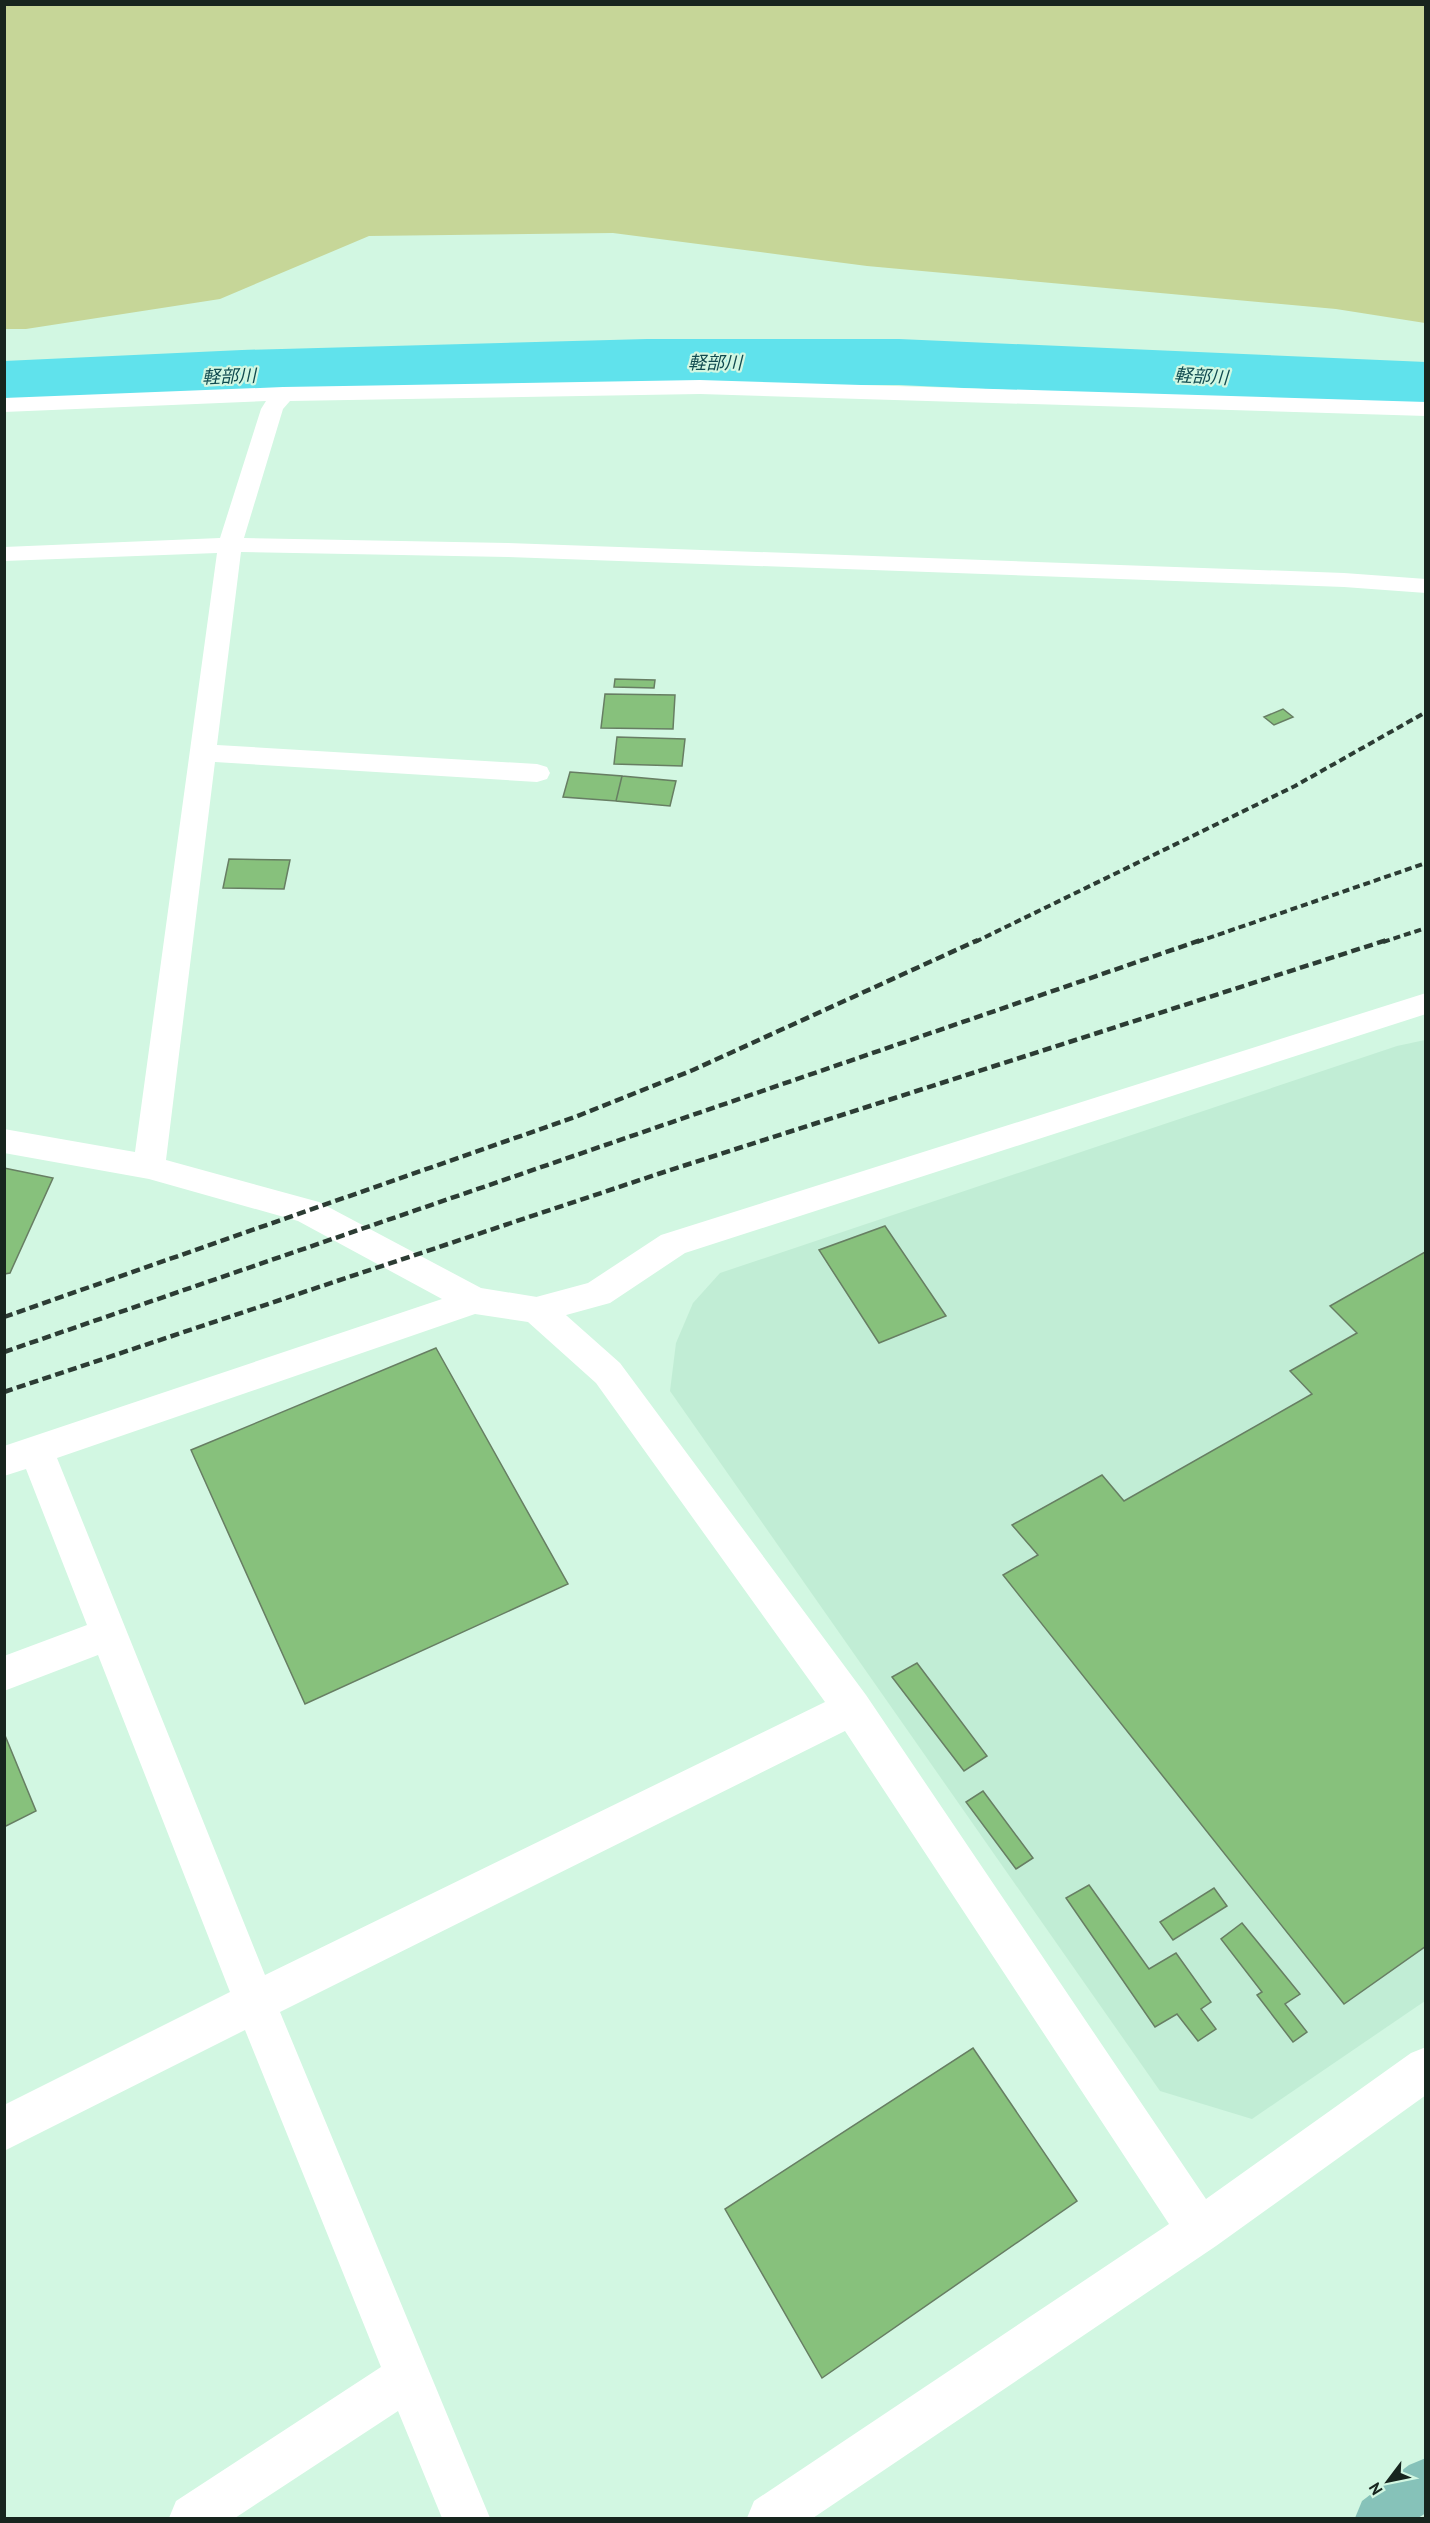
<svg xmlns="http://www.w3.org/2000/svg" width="1430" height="2523" font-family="'PT Sans','Noto Sans JP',sans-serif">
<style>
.built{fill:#c1edd5}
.green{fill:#c6d698}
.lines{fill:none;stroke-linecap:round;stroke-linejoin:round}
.river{fill:#60e2ec;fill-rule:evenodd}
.building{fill:#87c17c;stroke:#677e63;stroke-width:1.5}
.minor{fill:#fff;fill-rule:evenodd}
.tertiary{fill:#fff;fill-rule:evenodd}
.primary{fill:#86c2b9;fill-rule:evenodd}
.rail-far1{stroke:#2c3c34;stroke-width:4;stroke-dasharray:7 4;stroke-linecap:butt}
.rail{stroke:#2c3c34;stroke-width:4.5;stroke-dasharray:9 4.5;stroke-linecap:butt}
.labels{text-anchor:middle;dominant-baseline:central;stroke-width:4.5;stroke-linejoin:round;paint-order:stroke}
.far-water-label{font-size:18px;font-style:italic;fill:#114b50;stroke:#d2f7e2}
</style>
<rect width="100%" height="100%" fill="#d2f7e2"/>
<path class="built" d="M 1425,1040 L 1425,2001 L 1252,2119 L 1160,2091 L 670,1391 L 676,1343 L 693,1303 L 720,1273 L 1397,1046 Z"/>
<path class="green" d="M 4,5 L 1425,5 L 1425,323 L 1336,309 L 867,266 L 613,233 L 369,236 L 220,299 L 26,329 L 5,329 Z"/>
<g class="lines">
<path class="river" d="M 647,339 L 899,339 L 1426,362 L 1426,409 L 899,385 L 647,385 L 242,396 L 4,407 L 4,361 L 242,350 Z"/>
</g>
<path class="building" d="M 615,679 L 655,680 L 654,688 L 614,687 Z
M 605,694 L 675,695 L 673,729 L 601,728 Z
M 1283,709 L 1293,717 L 1274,725 L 1264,717 Z
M 617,737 L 685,739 L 682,766 L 614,764 Z
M 570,772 L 622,776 L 616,801 L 563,797 Z
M 622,776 L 676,781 L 670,806 L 616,801 Z
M 229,859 L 290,860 L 284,889 L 223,888 Z
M 4,1168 L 53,1178 L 10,1273 L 4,1274 Z
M 885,1226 L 946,1316 L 879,1343 L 819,1250 Z
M 1425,1252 L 1426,1946 L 1344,2004 L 1003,1575 L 1038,1555 L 1012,1525 L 1102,1475 L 1124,1501 L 1312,1394 L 1290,1371 L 1357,1333 L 1330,1306 Z
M 436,1348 L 568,1584 L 305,1704 L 191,1450 Z
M 917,1663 L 987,1756 L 964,1771 L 892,1677 Z
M 4,1733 L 36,1811 L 4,1827 Z
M 983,1791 L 1033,1858 L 1016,1869 L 966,1802 Z
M 1089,1885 L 1149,1969 L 1176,1953 L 1211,2002 L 1201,2009 L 1216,2029 L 1198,2041 L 1177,2014 L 1155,2027 L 1066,1898 Z
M 1214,1888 L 1227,1906 L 1173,1940 L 1160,1922 Z
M 1242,1923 L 1300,1994 L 1285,2004 L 1307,2032 L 1293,2042 L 1257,1995 L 1262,1992 L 1221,1939 Z
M 973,2048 L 1077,2201 L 822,2378 L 725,2209 Z"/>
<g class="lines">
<path class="minor" d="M 700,380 L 1426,402 L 1426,416 L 700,394 L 290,401 L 283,409 L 244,538 L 508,543 L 1344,573 L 1426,579 L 1426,593 L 1344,587 L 508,557 L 241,552 L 217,745 L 537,764 L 547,767 L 550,773 L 547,779 L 537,782 L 215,762 L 166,1160 L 319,1202 L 481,1288 L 537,1297 L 549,1300 L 620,1363 L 866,1695 L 1206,2199 L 1411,2053 L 1426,2047 L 1426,2095 L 1216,2246 L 813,2518 L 747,2518 L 754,2501 L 1169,2224 L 845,1731 L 280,2012 L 490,2518 L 442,2518 L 398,2411 L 235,2518 L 169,2518 L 176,2501 L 381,2367 L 245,2030 L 4,2151 L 4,2105 L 230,1992 L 98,1655 L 4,1691 L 4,1656 L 87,1625 L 26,1469 L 4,1476 L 4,1446 L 442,1299 L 298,1221 L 149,1179 L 4,1153 L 4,1129 L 135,1152 L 217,553 L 4,561 L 4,547 L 220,538 L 261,409 L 266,401 L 4,412 L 4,398 L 283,387 ZM 475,1314 L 528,1322 L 596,1383 L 825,1702 L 265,1975 L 57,1458 Z"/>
<path class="tertiary" d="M 1426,993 L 1426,1014 L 685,1253 L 610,1303 L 537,1323 L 525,1320 L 520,1310 L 525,1300 L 588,1283 L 661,1235 Z"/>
<path class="primary" d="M 1426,2458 L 1426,2513 L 1418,2518 L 1355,2518 L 1362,2501 L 1409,2465 Z"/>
<path class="rail-far1" d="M 975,942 L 1295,786 L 1426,712
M 1197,942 L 1426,863
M 1383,942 L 1426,928"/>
<path class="rail" d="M 4,1317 L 575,1117 L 693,1070 L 978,940
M 4,1352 L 1201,940
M 4,1392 L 658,1174 L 1387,940"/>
</g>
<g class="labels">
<g class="far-water-label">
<text x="715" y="362">軽部川</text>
<text transform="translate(229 376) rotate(-2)">軽部川</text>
<text transform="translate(1201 376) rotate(3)">軽部川</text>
</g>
</g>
<rect width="1430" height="2523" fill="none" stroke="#17251e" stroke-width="12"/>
<g transform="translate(1388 2481) rotate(238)" stroke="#d2f7e2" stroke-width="4.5" paint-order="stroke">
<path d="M0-4.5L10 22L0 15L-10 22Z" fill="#17251e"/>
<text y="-9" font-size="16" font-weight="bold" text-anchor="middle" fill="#17251e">N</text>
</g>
</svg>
